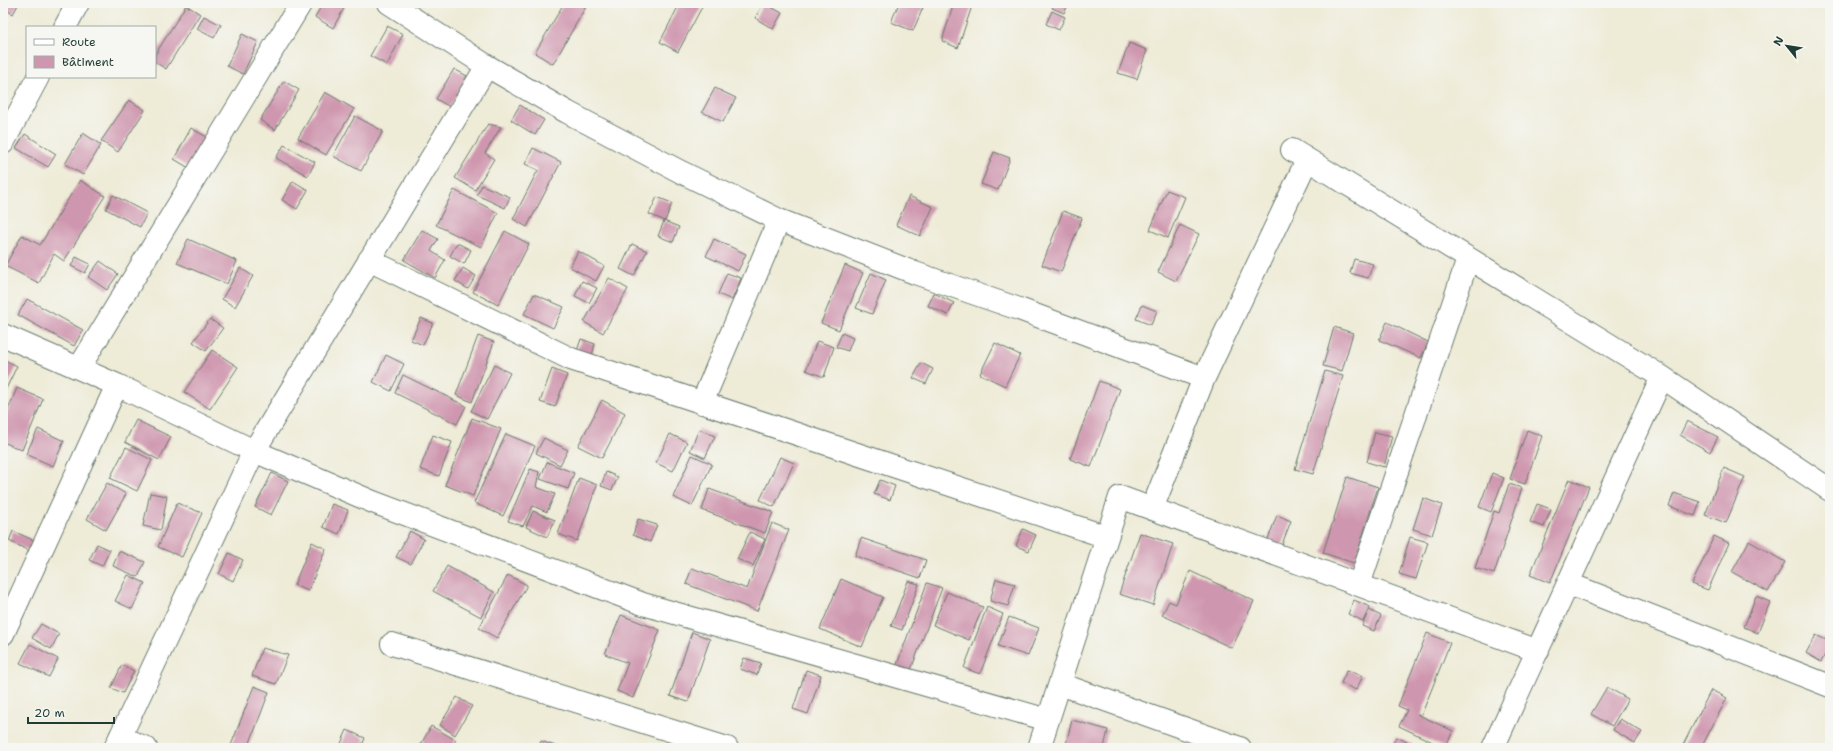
<svg xmlns="http://www.w3.org/2000/svg" width="1833" height="751" font-family="'Shantell Sans',sans-serif">
<style>
.building{fill:#cf97af}
.lines{fill:none;stroke-linecap:round;stroke-linejoin:round}
.street-casing{stroke:#677a6d;stroke-width:24}
.street{stroke:#fff;stroke-width:22}
</style>
<rect width="100%" height="100%" fill="#f6f6f2"/>
<filter id="ink" filterUnits="userSpaceOnUse"><feTurbulence type="fractalNoise" baseFrequency=".025" numOctaves="2"/><feDisplacementMap in="SourceGraphic" scale="8" xChannelSelector="R" yChannelSelector="G"/><feConvolveMatrix kernelMatrix="1 2 1 2 8 2 1 2 1" color-interpolation-filters="sRGB"/></filter>
<filter id="wash" filterUnits="userSpaceOnUse"><feTurbulence type="fractalNoise" baseFrequency=".012" numOctaves="4" result="noise"/><feDisplacementMap in="SourceGraphic" scale="16" xChannelSelector="R" yChannelSelector="G"/><feGaussianBlur stdDeviation="0.9" result="paint"/><feColorMatrix in="noise" values="0 0 0 0 0 0 0 0 0 0 0 0 0 0 0 0 0 1.4 0 .05"/><feComposite in="paint" operator="in"/></filter>
<g filter="url(#wash)">
<rect width="100%" height="100%" fill="#eeebd7"/>
<g id="blocks">
<path class="building" d="M 3,3 L 19,3 L 13,14 L 3,8 Z
M 323,3 L 347,3 L 333,28 L 315,17 Z
M 564,3 L 588,3 L 553,64 L 535,53 Z
M 680,3 L 704,3 L 678,52 L 660,42 Z
M 764,3 L 782,13 L 773,29 L 755,18 Z
M 899,3 L 925,3 L 913,31 L 891,22 Z
M 954,3 L 973,3 L 958,48 L 942,41 Z
M 1054,3 L 1069,3 L 1064,13 L 1052,8 Z
M 186,5 L 200,14 L 166,69 L 155,62 L 155,55 Z
M 1052,11 L 1065,17 L 1059,30 L 1046,24 Z
M 204,16 L 221,25 L 214,38 L 197,29 Z
M 387,26 L 403,34 L 387,65 L 370,56 Z
M 242,34 L 258,42 L 243,74 L 227,66 Z
M 1129,43 L 1147,50 L 1137,79 L 1118,73 Z
M 454,69 L 467,76 L 450,107 L 436,99 Z
M 284,81 L 299,90 L 275,130 L 260,120 Z
M 715,88 L 736,98 L 723,122 L 702,112 Z
M 325,92 L 354,109 L 326,155 L 298,138 Z
M 129,100 L 145,110 L 118,152 L 101,141 Z
M 520,105 L 544,120 L 535,135 L 511,120 Z
M 355,116 L 383,131 L 361,171 L 333,156 Z
M 488,124 L 501,127 L 485,153 L 494,159 L 475,190 L 455,178 Z
M 191,128 L 207,137 L 189,168 L 174,159 Z
M 83,133 L 101,145 L 83,175 L 65,164 Z
M 25,134 L 56,154 L 48,167 L 16,148 Z
M 284,145 L 315,162 L 308,176 L 276,158 Z
M 533,148 L 561,162 L 527,227 L 513,219 L 538,170 L 525,164 Z
M 994,152 L 1010,158 L 998,190 L 981,184 Z
M 80,180 L 105,196 L 64,261 L 54,254 L 39,283 L 5,266 L 22,235 L 40,245 Z
M 293,181 L 308,190 L 297,209 L 282,200 Z
M 482,185 L 510,197 L 505,208 L 477,195 Z
M 454,190 L 498,213 L 481,247 L 436,225 Z
M 1167,190 L 1185,197 L 1168,238 L 1150,230 Z
M 113,195 L 147,213 L 140,227 L 106,209 Z
M 909,196 L 933,207 L 920,236 L 896,225 Z
M 657,197 L 672,203 L 665,221 L 649,214 Z
M 1063,211 L 1082,218 L 1061,272 L 1042,265 Z
M 664,221 L 679,227 L 673,242 L 658,236 Z
M 1180,225 L 1199,234 L 1176,281 L 1158,272 Z
M 422,230 L 438,239 L 431,251 L 445,260 L 435,278 L 404,260 Z
M 505,231 L 529,244 L 498,305 L 473,292 Z
M 188,239 L 237,261 L 227,284 L 177,263 Z
M 714,239 L 746,254 L 738,271 L 706,256 Z
M 457,243 L 471,250 L 464,264 L 450,256 Z
M 632,244 L 647,251 L 634,276 L 620,269 Z
M 578,251 L 604,266 L 596,281 L 570,267 Z
M 76,257 L 90,264 L 85,273 L 71,266 Z
M 1354,259 L 1373,264 L 1368,278 L 1350,273 Z
M 100,261 L 118,274 L 107,290 L 88,277 Z
M 845,265 L 863,273 L 839,330 L 821,323 Z
M 240,268 L 253,276 L 235,307 L 222,299 Z
M 463,268 L 476,276 L 468,289 L 455,281 Z
M 727,273 L 741,278 L 732,300 L 718,294 Z
M 871,273 L 886,280 L 872,314 L 856,308 Z
M 609,278 L 628,289 L 603,333 L 584,322 Z
M 582,281 L 597,288 L 589,303 L 575,296 Z
M 934,293 L 954,303 L 948,315 L 928,306 Z
M 534,294 L 564,307 L 553,328 L 524,314 Z
M 27,299 L 83,330 L 74,346 L 18,315 Z
M 1142,305 L 1157,311 L 1151,325 L 1136,319 Z
M 421,318 L 433,323 L 423,345 L 411,340 Z
M 210,319 L 223,328 L 206,351 L 193,342 Z
M 1387,322 L 1428,342 L 1421,358 L 1379,340 Z
M 1334,327 L 1353,333 L 1342,371 L 1323,366 Z
M 842,333 L 853,338 L 848,351 L 836,347 Z
M 478,336 L 494,342 L 472,402 L 456,395 Z
M 581,339 L 595,344 L 591,359 L 576,354 Z
M 817,341 L 834,347 L 824,377 L 806,370 Z
M 995,343 L 1020,355 L 1005,386 L 980,374 Z
M 212,350 L 238,367 L 210,409 L 184,392 Z
M 386,355 L 404,364 L 391,391 L 373,382 Z
M 3,359 L 17,366 L 3,395 Z
M 921,363 L 933,369 L 926,384 L 913,378 Z
M 494,365 L 510,373 L 487,419 L 471,411 Z
M 552,369 L 567,375 L 555,407 L 540,402 Z
M 1325,371 L 1343,376 L 1313,474 L 1295,469 Z
M 403,375 L 466,406 L 457,424 L 395,393 Z
M 1099,381 L 1120,389 L 1091,467 L 1070,459 Z
M 17,388 L 43,399 L 22,450 L 3,442 L 3,422 Z
M 602,400 L 625,413 L 602,458 L 578,446 Z
M 472,418 L 501,429 L 473,496 L 445,485 Z
M 136,420 L 171,437 L 159,460 L 125,442 Z
M 1687,421 L 1718,437 L 1710,452 L 1680,435 Z
M 38,429 L 64,441 L 53,466 L 26,454 Z
M 699,429 L 715,436 L 705,458 L 690,451 Z
M 1527,430 L 1542,436 L 1525,484 L 1510,479 Z
M 1375,432 L 1392,436 L 1384,467 L 1367,462 Z
M 506,434 L 535,446 L 503,516 L 474,503 Z
M 670,434 L 687,442 L 673,471 L 656,463 Z
M 433,435 L 452,442 L 439,476 L 420,469 Z
M 544,438 L 568,450 L 560,465 L 536,453 Z
M 126,447 L 152,460 L 137,491 L 110,478 Z
M 692,455 L 712,464 L 692,506 L 673,497 Z
M 780,457 L 794,463 L 774,507 L 760,500 Z
M 547,462 L 574,473 L 568,489 L 540,479 Z
M 1724,468 L 1745,477 L 1726,523 L 1705,515 Z
M 530,469 L 539,472 L 536,487 L 555,494 L 547,512 L 533,506 L 523,526 L 508,521 Z
M 606,472 L 618,477 L 612,490 L 601,486 Z
M 272,473 L 288,481 L 271,515 L 255,507 Z
M 1492,473 L 1504,478 L 1491,512 L 1479,507 Z
M 1347,477 L 1378,487 L 1354,563 L 1323,553 Z
M 579,478 L 597,485 L 577,541 L 558,534 Z
M 1569,479 L 1589,487 L 1550,583 L 1530,575 Z
M 880,480 L 895,486 L 890,500 L 874,494 Z
M 107,483 L 126,494 L 106,530 L 87,519 Z
M 1509,484 L 1522,488 L 1494,574 L 1475,568 L 1494,511 L 1499,513 Z
M 709,489 L 773,512 L 765,533 L 702,510 Z
M 150,493 L 167,496 L 161,530 L 143,526 Z
M 1674,493 L 1700,502 L 1695,516 L 1669,506 Z
M 1423,498 L 1442,505 L 1432,535 L 1413,529 Z
M 177,503 L 202,513 L 182,557 L 158,547 Z
M 332,504 L 348,510 L 339,534 L 323,527 Z
M 1537,504 L 1551,509 L 1544,527 L 1530,522 Z
M 533,511 L 555,520 L 547,537 L 526,527 Z
M 1277,515 L 1291,521 L 1279,552 L 1265,547 Z
M 638,519 L 657,525 L 650,542 L 633,535 Z
M 772,523 L 789,530 L 757,611 L 686,584 L 692,568 L 747,589 Z
M 1023,529 L 1036,535 L 1029,551 L 1016,546 Z
M 13,531 L 35,541 L 30,551 L 9,541 Z
M 410,531 L 424,539 L 411,564 L 396,557 Z
M 750,532 L 765,539 L 753,566 L 737,559 Z
M 1140,533 L 1173,544 L 1153,605 L 1119,594 Z
M 1714,536 L 1729,543 L 1708,590 L 1692,584 Z
M 1410,537 L 1428,542 L 1416,579 L 1399,574 Z
M 861,538 L 926,560 L 920,578 L 855,556 Z
M 1749,541 L 1785,562 L 1768,592 L 1732,572 Z
M 312,542 L 326,549 L 308,591 L 294,585 Z
M 97,544 L 110,550 L 102,566 L 89,560 Z
M 119,551 L 145,562 L 138,577 L 113,566 Z
M 229,553 L 243,560 L 233,581 L 219,574 Z
M 447,566 L 494,592 L 481,617 L 433,591 Z
M 1190,571 L 1254,601 L 1232,648 L 1162,615 L 1169,601 L 1176,604 Z
M 128,575 L 145,583 L 132,609 L 115,601 Z
M 508,575 L 527,585 L 497,638 L 479,628 Z
M 841,579 L 883,597 L 862,647 L 820,629 Z
M 996,579 L 1015,584 L 1008,606 L 990,601 Z
M 908,581 L 919,584 L 902,630 L 891,626 Z
M 927,583 L 942,588 L 909,675 L 895,670 Z
M 947,592 L 983,607 L 969,640 L 933,625 Z
M 1756,596 L 1770,602 L 1758,633 L 1744,627 Z
M 1354,600 L 1370,607 L 1363,621 L 1348,614 Z
M 987,607 L 1003,614 L 980,674 L 964,668 Z
M 1369,610 L 1381,616 L 1374,631 L 1362,626 Z
M 621,615 L 660,630 L 633,698 L 617,691 L 628,663 L 605,654 Z
M 1009,617 L 1039,628 L 1028,656 L 998,646 Z
M 41,624 L 59,634 L 51,649 L 32,638 Z
M 692,632 L 710,639 L 688,702 L 670,696 Z
M 1427,633 L 1450,643 L 1421,716 L 1417,714 L 1453,731 L 1445,748 L 1399,726 L 1407,710 L 1398,706 Z
M 1816,635 L 1830,642 L 1830,646 L 1821,662 L 1806,653 Z
M 30,644 L 58,659 L 49,677 L 20,663 Z
M 262,648 L 288,655 L 276,684 L 252,676 Z
M 744,658 L 761,663 L 757,675 L 740,669 Z
M 122,665 L 134,671 L 123,693 L 111,688 Z
M 806,670 L 821,675 L 808,714 L 793,709 Z
M 1347,670 L 1363,676 L 1356,690 L 1341,683 Z
M 254,686 L 269,692 L 248,748 L 230,748 Z
M 1607,687 L 1628,699 L 1612,726 L 1591,714 Z
M 1711,690 L 1727,698 L 1701,748 L 1689,748 L 1683,745 Z
M 457,697 L 472,706 L 455,735 L 440,725 Z
M 1620,719 L 1642,732 L 1635,743 L 1613,730 Z
M 1072,720 L 1108,730 L 1104,748 L 1065,748 Z
M 431,726 L 456,740 L 451,748 L 419,748 Z
M 347,730 L 365,738 L 361,748 L 339,748 Z
M 1396,737 L 1412,744 L 1411,748 L 1391,748 Z
M 541,741 L 561,748 L 538,748 Z"/>
</g>
</g>
<g filter="url(#ink)">
<use href="#blocks" fill-opacity="0" stroke="#677a6d" stroke-width="1"/>
<g class="lines">
<defs>
<path id="street" d="M 65,27 L 78,3
M 487,66 L 567,112 L 681,172 L 779,220 L 915,273 L 1019,309 L 1204,378
M 3,143 L 38,77
M 1292,150 L 1662,377 L 1830,490
M 369,260 L 571,359 L 1107,537
M 3,335 L 117,385 L 254,451 L 373,502 L 643,604 L 1048,720
M 79,368 L 301,3
M 702,403 L 779,220
M 1152,509 L 1204,378 L 1307,160
M 1569,584 L 1830,686
M 1359,585 L 1468,259
M 3,634 L 117,385
M 392,644 L 727,748
M 1060,684 L 1240,748
M 120,737 L 146,748
M 115,748 L 254,451 L 487,66 L 389,3
M 1039,748 L 1120,497 L 1538,651
M 1493,748 L 1662,377"/>
</defs>
<use href="#street" class="street-casing"/>
<use href="#street" class="street"/>
</g>
</g>
<rect width="1833" height="751" fill="none" stroke="#f6f6f2" stroke-width="16"/>
<rect x="26" y="26" width="130" height="52" fill="#f6f6f2" stroke="#a0aca6"/>
<rect x="34" y="39" width="20" height="6" fill="#ffffff" stroke="#a0aca6"/>
<text x="62" y="46" font-size="12" fill="#1f3d34">Route</text>
<rect x="34" y="56" width="20" height="12" fill="#cf97af" stroke="#a0aca6"/>
<text x="62" y="66" font-size="12" fill="#1f3d34">Bâtiment</text>
<g transform="translate(1787 46) rotate(300)" stroke="#f6f6f2" stroke-width="3" paint-order="stroke">
<path d="M0-3L7 15L0 10L-7 15Z" fill="#1f3d34"/>
<text y="-6" font-size="11" font-weight="bold" text-anchor="middle" fill="#1f3d34">N</text>
</g>
<path d="M28 717v6h86v-6" fill="none" stroke="#1f3d34" stroke-width="2"/>
<text x="34" y="717" font-size="12" fill="#1f3d34" stroke="#f6f6f2" stroke-width="3" paint-order="stroke">20 m</text>
</svg>
